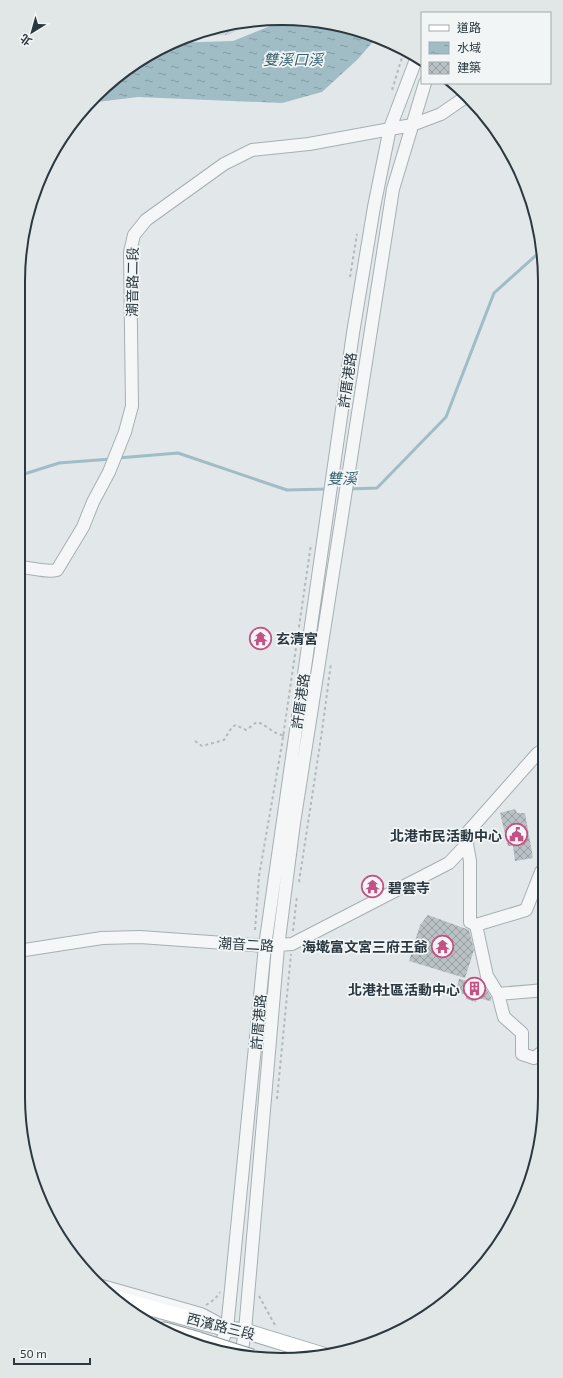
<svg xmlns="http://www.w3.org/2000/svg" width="563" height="1378" font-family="'Exo 2','Noto Sans TC',sans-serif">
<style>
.industrial{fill:url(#industrial-furrows)}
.water{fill:url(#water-ripples)}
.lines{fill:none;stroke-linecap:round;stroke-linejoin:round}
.stream{stroke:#a0bdc6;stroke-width:3}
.building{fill:url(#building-cross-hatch)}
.minor-casing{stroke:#a7afb3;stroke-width:14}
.major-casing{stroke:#a2aeb4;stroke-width:17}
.highway-casing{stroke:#8a989e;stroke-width:19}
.path{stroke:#b4b9bd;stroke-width:2;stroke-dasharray:3 3;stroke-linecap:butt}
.minor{stroke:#f4f6f8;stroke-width:12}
.major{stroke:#fff;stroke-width:15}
.highway{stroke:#fff;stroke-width:17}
.highway-bridge-casing{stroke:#8a989e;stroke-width:19;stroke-linecap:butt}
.path-bridge{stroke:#b4b9bd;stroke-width:2;stroke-dasharray:3 3;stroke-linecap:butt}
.highway-bridge{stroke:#fff;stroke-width:17}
.labels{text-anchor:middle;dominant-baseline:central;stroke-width:3.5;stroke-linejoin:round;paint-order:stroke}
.street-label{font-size:14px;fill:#2b383f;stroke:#f1f5f6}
.poi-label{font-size:14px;font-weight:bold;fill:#2b383f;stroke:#f1f5f6;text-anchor:end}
.water-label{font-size:15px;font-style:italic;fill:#396270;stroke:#f1f5f6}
.rim{fill:none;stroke:#2b383f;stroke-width:2}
</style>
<defs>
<pattern id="industrial-furrows" width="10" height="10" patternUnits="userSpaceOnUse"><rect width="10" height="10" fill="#d0d6db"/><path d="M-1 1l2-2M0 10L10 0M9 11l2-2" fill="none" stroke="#b3b8bd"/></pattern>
<pattern id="water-ripples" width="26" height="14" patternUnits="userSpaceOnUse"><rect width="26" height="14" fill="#a0bdc6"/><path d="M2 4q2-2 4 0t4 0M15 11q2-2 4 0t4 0" fill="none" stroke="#839ba2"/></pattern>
<pattern id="building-cross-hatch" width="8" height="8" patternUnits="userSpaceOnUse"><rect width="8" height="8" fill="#b9c1c5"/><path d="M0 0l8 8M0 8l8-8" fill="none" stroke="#979ea1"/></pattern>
</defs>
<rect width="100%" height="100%" fill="#e2e7e9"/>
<path class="industrial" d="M 260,19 L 228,35 L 191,36 L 213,27 Z"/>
<path class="water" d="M 288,19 C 317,20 350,24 377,37 L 358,59 L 322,92 L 282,103 L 138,97 L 89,103 L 121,73 L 165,45 L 170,43 L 233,41 Z"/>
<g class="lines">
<path class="stream" d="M 118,458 L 178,453 L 287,490 L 329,489
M 18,476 L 59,463 L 111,459
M 348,489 L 377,488 L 446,417 L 494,293 L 543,249
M 452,1293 L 454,1288 L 460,1285"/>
</g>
<path class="building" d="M 515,809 L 517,813 L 525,813 L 533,858 L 515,861 L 513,846 L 508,846 L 500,813 Z
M 428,915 L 469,930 L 474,950 L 465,978 L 409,961 L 420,925 Z
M 459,979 L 483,984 L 491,997 L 491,1001 L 477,998 L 476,1002 L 466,999 L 467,995 L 456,992 Z"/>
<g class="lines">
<defs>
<path id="minor" d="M 18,567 C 31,567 45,573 57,570 L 83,527 L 93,502 L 109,472 L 125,432 L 132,406 L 130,252 L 134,235 L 146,220 L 224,164 L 252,150 L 309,144 L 412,125 L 441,114 L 467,96
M 467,844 L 470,861 L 470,922 L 476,925 L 487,976 L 498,994 L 504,1017 L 522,1033 L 522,1054 L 534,1058 L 545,1050
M 476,925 L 526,910 L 541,872 L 544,868
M 18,951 L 102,938 L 140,937 L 265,946 L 292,944 L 449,863 L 467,844 L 468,832 L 537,754 L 544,749
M 498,994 L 545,990
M 102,1286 L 201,1314 L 216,1322
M 218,1351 L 227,1329 L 265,946 L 353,333 L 374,207 L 390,128 L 417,57
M 241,1356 L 245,1331 L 278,947 L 294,823 L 393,189 L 425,83"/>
<path id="major" d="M 118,1299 L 227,1329 L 245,1331 L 323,1355"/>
<path id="highway" d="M 164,1331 L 199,1341"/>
</defs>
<use href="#minor" class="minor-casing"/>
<use href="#major" class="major-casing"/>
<use href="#highway" class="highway-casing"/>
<path class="path" d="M 392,90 L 404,51
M 350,277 L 357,234
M 195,741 L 202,746 L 224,740 L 232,727 L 236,725 L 246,730 L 257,722 C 267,725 272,733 282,735
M 299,882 L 322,731 L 331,663
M 255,930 L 259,876 L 282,744 L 311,544
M 293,931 L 297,896
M 277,1099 L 291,954
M 259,1296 L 276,1327
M 206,1305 L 215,1299 L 220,1292"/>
<use href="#minor" class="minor"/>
<use href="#major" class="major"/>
<use href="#highway" class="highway"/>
<defs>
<path id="highway-bridge" d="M 199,1341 L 252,1358"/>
</defs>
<use href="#highway-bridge" class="highway-bridge-casing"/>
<path class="path-bridge" d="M 282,735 L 284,736"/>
<use href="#highway-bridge" class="highway-bridge"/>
</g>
<defs>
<symbol id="temple-ring" viewBox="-11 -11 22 22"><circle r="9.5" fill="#f1f5f6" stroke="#c35184" stroke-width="1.5"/><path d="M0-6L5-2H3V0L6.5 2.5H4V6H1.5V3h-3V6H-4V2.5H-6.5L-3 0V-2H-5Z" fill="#c35184"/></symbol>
<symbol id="civic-ring" viewBox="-11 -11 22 22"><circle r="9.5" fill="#f1f5f6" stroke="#c35184" stroke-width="1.5"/><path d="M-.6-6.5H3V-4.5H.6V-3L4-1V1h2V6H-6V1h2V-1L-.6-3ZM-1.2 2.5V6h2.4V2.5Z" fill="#c35184"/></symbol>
<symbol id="building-ring" viewBox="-11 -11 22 22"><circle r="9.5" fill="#f1f5f6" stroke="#c35184" stroke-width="1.5"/><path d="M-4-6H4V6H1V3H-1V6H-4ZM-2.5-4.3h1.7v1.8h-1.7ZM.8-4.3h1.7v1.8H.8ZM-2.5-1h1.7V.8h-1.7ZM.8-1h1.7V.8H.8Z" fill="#c35184"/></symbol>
</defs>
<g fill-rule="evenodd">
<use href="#temple-ring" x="248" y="626" width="25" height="25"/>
<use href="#civic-ring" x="504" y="822" width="25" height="25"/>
<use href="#temple-ring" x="360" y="874" width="25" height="25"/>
<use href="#temple-ring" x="430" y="934" width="25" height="25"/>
<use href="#building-ring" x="462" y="976" width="25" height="25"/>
</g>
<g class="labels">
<g class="street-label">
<text transform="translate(132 282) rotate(-89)">潮音路二段</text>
<text transform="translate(347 380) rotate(-82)">許厝港路</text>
<text transform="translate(300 701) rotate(-82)">許厝港路</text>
<text transform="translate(246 944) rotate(3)">潮音二路</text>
<text transform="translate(258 1022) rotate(-85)">許厝港路</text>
<text transform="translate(221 1326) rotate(14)">西濱路三段</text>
</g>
<g class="poi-label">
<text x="276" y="638" text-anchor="start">玄清宮</text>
<text x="502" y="835">北港市民活動中心</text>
<text x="388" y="887" text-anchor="start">碧雲寺</text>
<text x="428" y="946">海墘富文宮三府王爺</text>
<text x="460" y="989">北港社區活動中心</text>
</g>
<g class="water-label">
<text x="293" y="59">雙溪口溪</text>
<text transform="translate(342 478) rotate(-1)">雙溪</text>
</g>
</g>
<path d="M0 0H563V1378H0ZM281 25H282A256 256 0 0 1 538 281V1097A256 256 0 0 1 282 1353H281A256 256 0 0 1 25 1097V281A256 256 0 0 1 281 25Z" fill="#e1e6e7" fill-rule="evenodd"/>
<path class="rim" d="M281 25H282A256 256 0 0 1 538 281V1097A256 256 0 0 1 282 1353H281A256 256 0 0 1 25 1097V281A256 256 0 0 1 281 25Z"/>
<rect x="421" y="12" width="130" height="72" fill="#f1f5f6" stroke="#a2a9ad"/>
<rect x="429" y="25" width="20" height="6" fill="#ffffff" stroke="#a2a9ad"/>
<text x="457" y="32" font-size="12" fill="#2b383f">道路</text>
<rect x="429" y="42" width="20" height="12" fill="url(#water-ripples)" stroke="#a2a9ad"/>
<text x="457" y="52" font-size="12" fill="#2b383f">水域</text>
<rect x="429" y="62" width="20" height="12" fill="url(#building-cross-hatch)" stroke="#a2a9ad"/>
<text x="457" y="72" font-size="12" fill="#2b383f">建築</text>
<g transform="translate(32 32) rotate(217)" stroke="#f1f5f6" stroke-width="3" paint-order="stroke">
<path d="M0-3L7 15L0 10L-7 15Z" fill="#2b383f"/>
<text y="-6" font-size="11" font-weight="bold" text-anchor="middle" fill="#2b383f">北</text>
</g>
<path d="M14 1358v6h76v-6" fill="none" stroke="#2b383f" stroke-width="2"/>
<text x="20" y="1358" font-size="12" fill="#2b383f" stroke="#f1f5f6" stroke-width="3" paint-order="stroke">50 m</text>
</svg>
